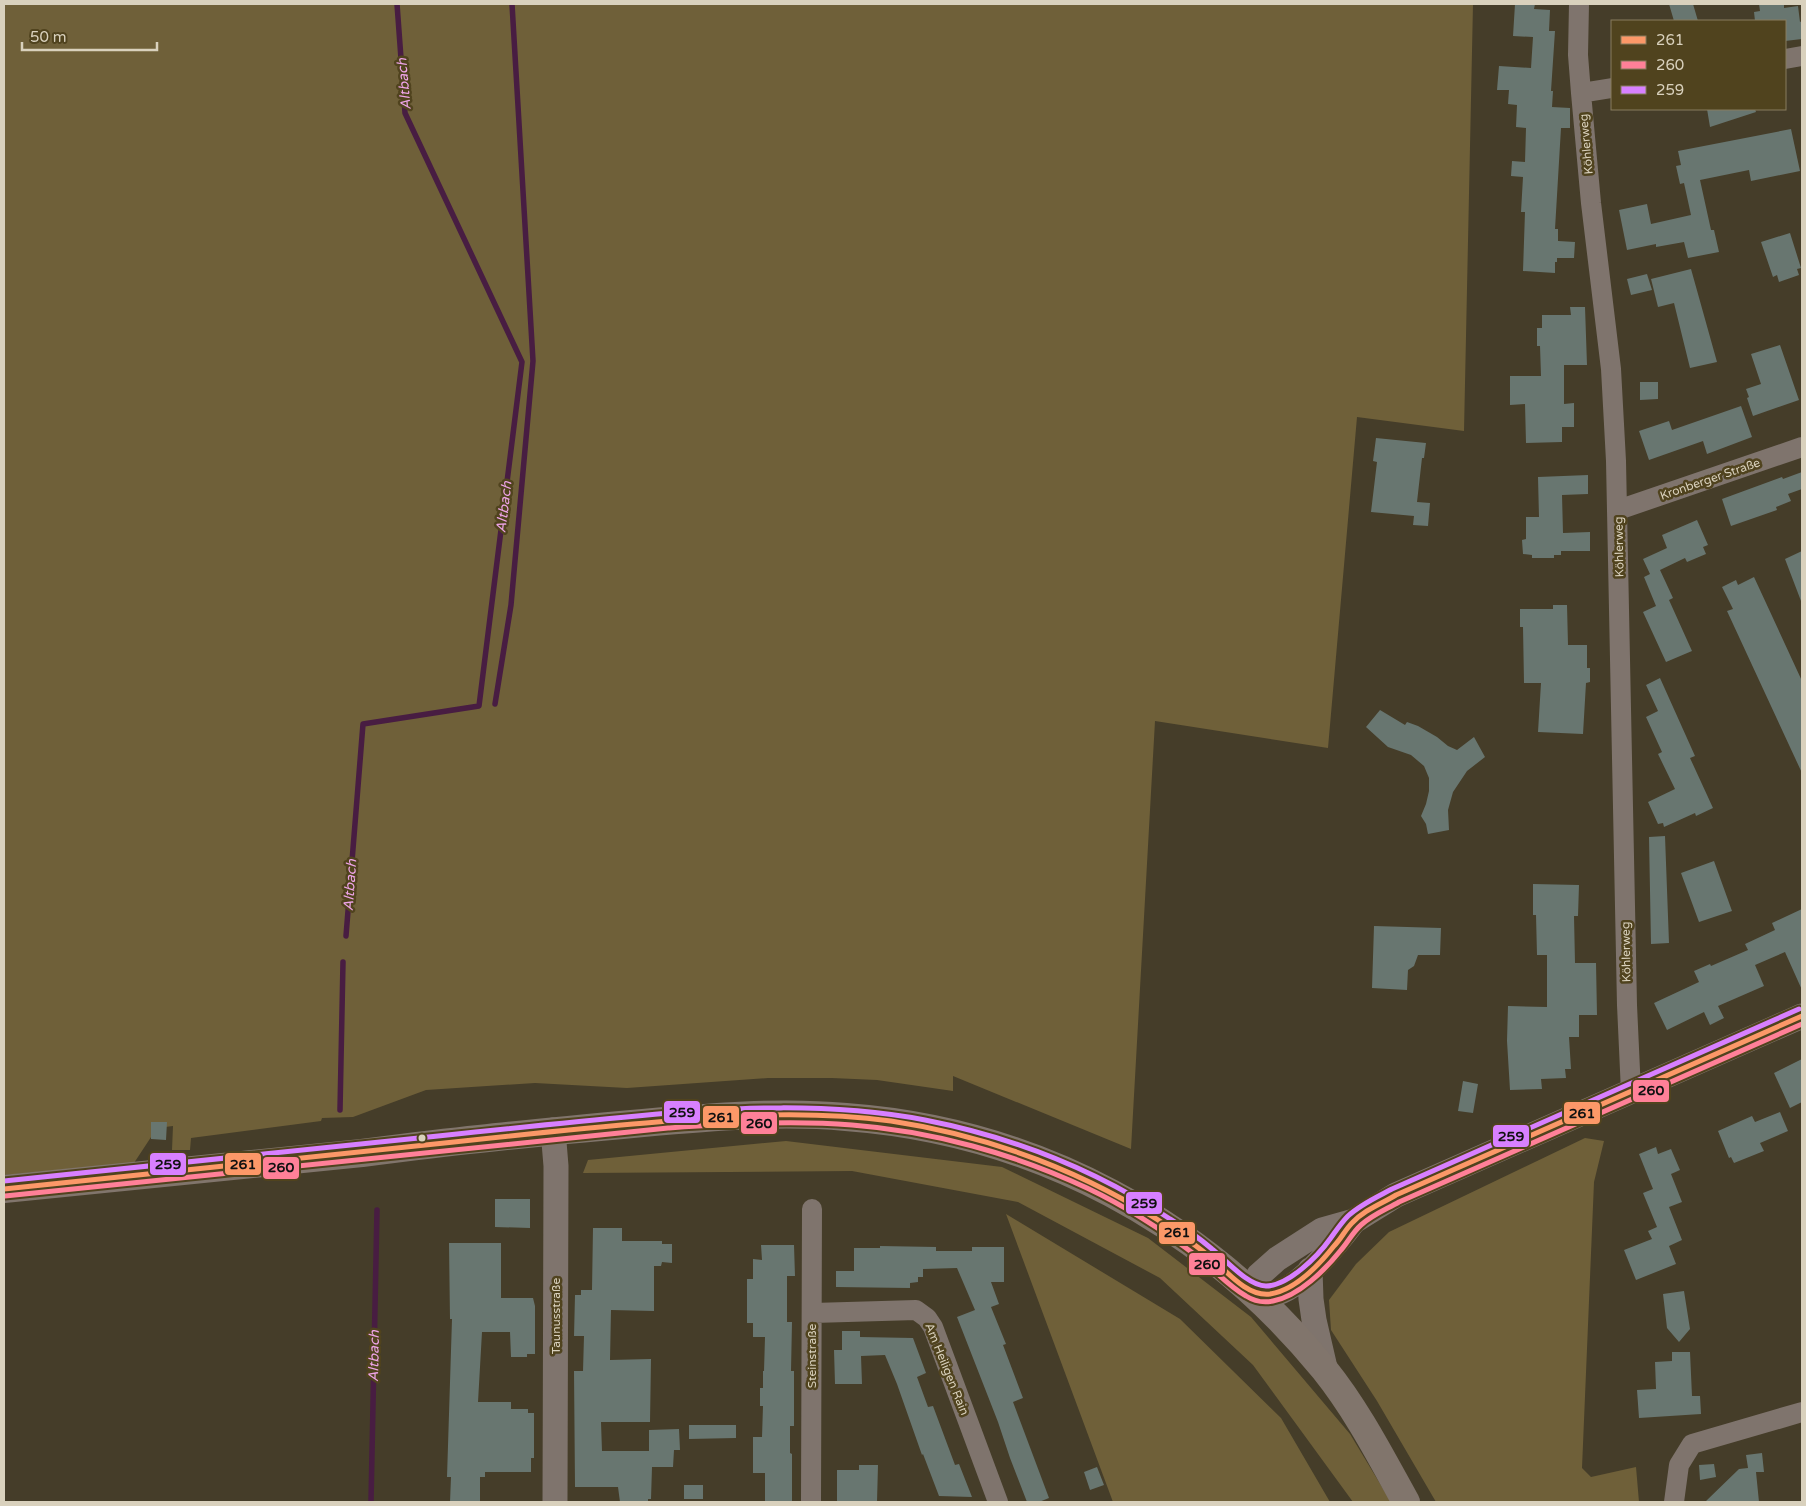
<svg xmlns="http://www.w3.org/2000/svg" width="1806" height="1506" font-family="'Varela Round',sans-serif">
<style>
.green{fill:#6f6039}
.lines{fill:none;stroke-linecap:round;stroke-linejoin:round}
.stream{stroke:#481d42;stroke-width:5.5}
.building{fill:#687670}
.minor{stroke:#7f746d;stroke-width:20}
.tertiary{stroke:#7f746d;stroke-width:25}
.secondary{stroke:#81756c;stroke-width:28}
.bus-1-casing{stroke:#50431e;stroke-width:9}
.bus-2-casing{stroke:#50431e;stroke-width:9}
.bus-3-casing{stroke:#50431e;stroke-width:9}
.bus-1{stroke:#fc9868;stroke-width:5}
.bus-2{stroke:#ff8098;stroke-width:5}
.bus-3{stroke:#d880ff;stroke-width:5}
.bus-dot{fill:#d9d1bd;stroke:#50431e;stroke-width:2}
.labels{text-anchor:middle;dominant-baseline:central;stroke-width:5;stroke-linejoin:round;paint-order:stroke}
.street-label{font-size:12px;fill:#d9d1bd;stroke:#50431e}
.water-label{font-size:14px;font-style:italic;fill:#eea4e7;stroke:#50431e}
.line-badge{stroke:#50431e;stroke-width:2}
.pale-badge-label{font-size:14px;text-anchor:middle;font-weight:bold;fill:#111}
</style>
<rect width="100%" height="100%" fill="#453d29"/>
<path class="green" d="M 4,4 L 1473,4 L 1464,431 L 1357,417 L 1328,748 L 1155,721 L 1131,1149 L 953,1076 L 953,1091 L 877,1080 L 832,1078 L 768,1078 L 627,1088 L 535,1083 L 426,1090 L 353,1117 L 322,1118 L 321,1121 L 191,1138 L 190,1150 L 172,1150 L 173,1126 L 157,1128 L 134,1163 L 4,1175 Z
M 1585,1138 L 1604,1141 L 1594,1182 L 1582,1468 L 1591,1477 L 1636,1467 L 1639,1502 L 1436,1502 L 1377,1401 L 1331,1330 L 1329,1300 L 1356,1264 L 1389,1232 Z
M 786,1141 L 1002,1167 L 1148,1238 L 1251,1317 L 1350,1434 L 1391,1502 L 1353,1502 L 1253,1365 L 1160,1278 L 1018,1202 L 852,1171 L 583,1173 L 588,1160 Z
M 1006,1214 L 1180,1319 L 1281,1418 L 1330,1502 L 1113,1502 Z"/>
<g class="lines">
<path class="stream" d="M 495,704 L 511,605 L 533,361 L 512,4
M 346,936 L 363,724 L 479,706 L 522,362 L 405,113 L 397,4
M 340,1110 L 343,962
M 371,1502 L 377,1210"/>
</g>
<path class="building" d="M 1515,4 L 1535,4 L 1534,9 L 1550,10 L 1549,31 L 1555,31 L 1551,91 L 1553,91 L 1552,107 L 1570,108 L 1570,128 L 1561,128 L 1555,229 L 1558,229 L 1558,241 L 1575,242 L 1574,258 L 1557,258 L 1557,262 L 1555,262 L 1555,273 L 1523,271 L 1525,212 L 1521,212 L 1523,177 L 1511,176 L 1512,161 L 1525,162 L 1526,128 L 1516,127 L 1517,105 L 1508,104 L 1509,90 L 1497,90 L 1499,66 L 1531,68 L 1533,37 L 1513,36 Z
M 1669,4 L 1693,4 L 1698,21 L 1674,21 Z
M 1759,4 L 1784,4 L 1784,8 L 1798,6 L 1800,22 L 1802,21 L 1802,39 L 1785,41 L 1785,21 L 1755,21 L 1754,12 L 1760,11 Z
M 1707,109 L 1755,109 L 1756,112 L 1710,127 Z
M 1791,129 L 1800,171 L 1751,181 L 1749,170 L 1700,180 L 1711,230 L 1714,230 L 1719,252 L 1688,258 L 1684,242 L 1656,247 L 1656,244 L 1627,250 L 1619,210 L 1647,204 L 1651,224 L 1691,215 L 1684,183 L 1680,184 L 1676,166 L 1681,165 L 1678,151 Z
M 1790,233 L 1801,268 L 1797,269 L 1799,275 L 1779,282 L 1777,275 L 1773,277 L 1761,242 Z
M 1691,269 L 1717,362 L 1690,368 L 1674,303 L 1658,307 L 1651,279 Z
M 1647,274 L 1652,290 L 1631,295 L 1627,279 Z
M 1570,307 L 1585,307 L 1587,365 L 1564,365 L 1564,404 L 1574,403 L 1574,427 L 1562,427 L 1562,442 L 1526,443 L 1525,404 L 1510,405 L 1510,376 L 1541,376 L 1540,346 L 1537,346 L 1537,328 L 1542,328 L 1542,315 L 1571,315 Z
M 1780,345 L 1799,400 L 1753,416 L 1747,398 L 1749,397 L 1746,389 L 1761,384 L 1751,354 Z
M 1640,382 L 1658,382 L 1658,399 L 1640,400 Z
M 1741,406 L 1752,437 L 1707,454 L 1703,441 L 1649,460 L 1639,431 L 1669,421 L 1672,430 Z
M 1376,438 L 1426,443 L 1424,458 L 1422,458 L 1417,502 L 1430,503 L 1428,526 L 1413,525 L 1414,516 L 1371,512 L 1377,462 L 1373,461 Z
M 1802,472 L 1802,489 L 1788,494 L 1791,501 L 1776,507 L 1777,510 L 1731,526 L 1722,499 L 1782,477 L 1783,479 Z
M 1588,475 L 1588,494 L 1562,495 L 1563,533 L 1590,532 L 1590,551 L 1561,551 L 1561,555 L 1554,555 L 1554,558 L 1532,558 L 1532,555 L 1523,554 L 1522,540 L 1526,539 L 1526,517 L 1539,517 L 1538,477 Z
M 1697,520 L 1708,545 L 1703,547 L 1706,554 L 1687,562 L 1685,558 L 1660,570 L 1673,598 L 1669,600 L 1692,651 L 1666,662 L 1643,612 L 1656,606 L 1644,577 L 1650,574 L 1643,559 L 1667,548 L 1662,535 Z
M 1802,551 L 1802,601 L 1801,601 L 1785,559 Z
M 1754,577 L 1802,681 L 1802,773 L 1727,611 L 1733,609 L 1722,587 L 1736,580 L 1738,585 Z
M 1553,605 L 1567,605 L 1568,645 L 1587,645 L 1587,668 L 1590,668 L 1590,682 L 1586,683 L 1583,734 L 1538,732 L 1541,683 L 1524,683 L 1523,627 L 1520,627 L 1520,609 L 1553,609 Z
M 1660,678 L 1695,756 L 1690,758 L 1713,808 L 1696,816 L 1695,813 L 1664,827 L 1663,823 L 1658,824 L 1648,802 L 1675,789 L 1658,754 L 1662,752 L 1646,717 L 1658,711 L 1646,685 Z
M 1380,710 L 1405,725 L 1407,722 L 1418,726 L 1437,737 L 1448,746 L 1457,750 L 1474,737 L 1485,757 L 1467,771 L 1453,792 L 1448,810 L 1449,830 L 1428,834 L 1426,824 L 1421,816 L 1426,804 L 1429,791 L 1429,778 L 1424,766 L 1411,755 L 1388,747 L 1366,727 Z
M 1665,836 L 1669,943 L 1651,944 L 1649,837 Z
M 1714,861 L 1732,911 L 1699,922 L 1681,873 Z
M 1533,884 L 1579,885 L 1578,916 L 1574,916 L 1575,963 L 1596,963 L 1597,1015 L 1579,1015 L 1579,1037 L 1569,1037 L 1571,1069 L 1565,1069 L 1566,1078 L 1541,1079 L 1542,1089 L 1510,1090 L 1507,1041 L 1508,1006 L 1547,1007 L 1547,955 L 1537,955 L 1536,915 L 1533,915 Z
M 1802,909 L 1802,990 L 1785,952 L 1755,965 L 1764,986 L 1718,1006 L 1724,1018 L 1710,1025 L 1704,1012 L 1667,1030 L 1654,1003 L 1699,982 L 1694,971 L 1710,964 L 1711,966 L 1748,950 L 1745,944 L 1775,930 L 1772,923 Z
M 1374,926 L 1441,928 L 1440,955 L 1418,955 L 1414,966 L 1408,970 L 1407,990 L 1372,988 Z
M 1802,1059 L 1802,1102 L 1790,1108 L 1774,1073 Z
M 1463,1081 L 1478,1084 L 1473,1113 L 1458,1111 Z
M 1780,1112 L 1788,1131 L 1760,1143 L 1764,1151 L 1734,1163 L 1731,1157 L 1729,1158 L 1718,1131 L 1752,1116 L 1755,1122 Z
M 151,1122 L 167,1122 L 166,1140 L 151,1139 Z
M 1656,1147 L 1658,1154 L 1671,1149 L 1680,1170 L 1671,1174 L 1682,1202 L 1669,1207 L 1682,1240 L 1669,1246 L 1676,1264 L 1636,1280 L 1624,1250 L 1652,1239 L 1648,1231 L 1657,1227 L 1643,1193 L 1653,1189 L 1639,1154 Z
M 495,1199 L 530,1199 L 530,1228 L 495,1227 Z
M 593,1228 L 622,1228 L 622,1241 L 662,1241 L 662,1244 L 672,1244 L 672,1263 L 662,1262 L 661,1266 L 654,1266 L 654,1311 L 611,1310 L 610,1360 L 651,1359 L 650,1422 L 601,1422 L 602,1451 L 649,1451 L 649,1430 L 679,1429 L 680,1450 L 674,1450 L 673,1467 L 652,1467 L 651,1499 L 648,1499 L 648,1502 L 620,1502 L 618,1487 L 575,1487 L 574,1371 L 583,1371 L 584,1336 L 574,1336 L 575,1295 L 581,1295 L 581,1290 L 592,1290 Z
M 449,1243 L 501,1243 L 501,1298 L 533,1298 L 535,1306 L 535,1354 L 527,1354 L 527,1357 L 511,1357 L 510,1332 L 482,1332 L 478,1402 L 511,1402 L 511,1409 L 528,1409 L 528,1413 L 534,1413 L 534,1458 L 531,1458 L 531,1472 L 485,1472 L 485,1477 L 480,1477 L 480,1502 L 450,1502 L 451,1477 L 447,1477 L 452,1319 L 450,1319 Z
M 761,1245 L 794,1245 L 795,1276 L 787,1276 L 787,1322 L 792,1322 L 791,1371 L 794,1371 L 794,1426 L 790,1426 L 790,1453 L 792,1454 L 792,1502 L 765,1502 L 765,1473 L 753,1473 L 753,1437 L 762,1437 L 763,1406 L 760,1406 L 760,1388 L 763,1388 L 763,1371 L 764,1371 L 765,1337 L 753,1337 L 753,1323 L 747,1323 L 747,1279 L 753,1279 L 753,1259 L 762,1260 Z
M 880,1246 L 936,1247 L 936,1251 L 972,1251 L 972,1247 L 1004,1247 L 1004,1282 L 991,1282 L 999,1304 L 991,1307 L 1006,1344 L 1003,1345 L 1023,1398 L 1013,1402 L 1049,1498 L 1039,1502 L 1027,1502 L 1010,1458 L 998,1422 L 957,1317 L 975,1310 L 957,1268 L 923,1269 L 923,1277 L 918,1277 L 918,1282 L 910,1283 L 910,1288 L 836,1287 L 836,1271 L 854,1271 L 854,1248 L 880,1248 Z
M 1684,1291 L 1690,1329 L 1679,1342 L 1667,1328 L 1663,1294 Z
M 842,1331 L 860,1331 L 860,1337 L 913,1338 L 926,1373 L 917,1377 L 928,1407 L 933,1406 L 955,1465 L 959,1464 L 972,1497 L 939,1496 L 923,1454 L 922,1455 L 897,1384 L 885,1355 L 861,1356 L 862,1384 L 835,1384 L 834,1350 L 842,1350 Z
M 1672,1352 L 1690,1352 L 1692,1396 L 1700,1396 L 1701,1414 L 1639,1418 L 1637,1390 L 1656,1389 L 1655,1362 L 1672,1361 Z
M 689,1425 L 736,1425 L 736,1438 L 689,1439 Z
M 1762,1453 L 1764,1472 L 1756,1472 L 1759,1502 L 1705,1502 L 1739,1469 L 1748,1468 L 1746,1455 Z
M 1714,1464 L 1716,1477 L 1700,1480 L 1699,1465 Z
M 859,1465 L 878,1465 L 877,1502 L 837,1502 L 837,1470 L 859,1470 Z
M 1097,1467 L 1104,1485 L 1090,1490 L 1084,1472 Z
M 684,1485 L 703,1485 L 703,1499 L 684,1499 Z"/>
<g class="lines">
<path class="minor" d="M 1579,4 L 1578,55 L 1581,93 L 1591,203 L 1611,369 L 1616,461 L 1627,1005 L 1631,1092
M 1785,59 L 1802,56
M 1581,93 L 1612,88
M 1618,510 L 1802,447
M 813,1313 L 916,1310 L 927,1318 L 933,1327 L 998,1502
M 811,1502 L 812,1209
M 1674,1502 L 1679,1465 L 1692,1444 L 1802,1412"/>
<path class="tertiary" d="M 553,1130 L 556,1166 L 555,1502
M 1354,1221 C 1338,1242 1300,1290 1273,1294 C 1265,1295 1257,1293 1250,1290 L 1259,1275 L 1277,1259 L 1322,1230 L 1354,1221 L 1396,1195 L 1802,1016
M 1310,1270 L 1311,1299 L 1314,1320 L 1326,1372"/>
<path class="secondary" d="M 4,1189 C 123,1176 243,1166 362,1153 C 401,1148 440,1143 479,1139 C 533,1133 588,1128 643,1123 C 710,1117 779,1111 846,1117 C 1036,1131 1204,1222 1324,1369 C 1357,1410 1381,1457 1406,1502"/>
<defs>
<path id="bus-1" d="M 4,1189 C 154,1172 304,1159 454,1142 C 518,1135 582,1128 646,1123 C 727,1115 810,1110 891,1121 C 991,1136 1088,1173 1172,1229 C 1185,1238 1197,1246 1209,1256 C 1225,1269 1246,1297 1270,1294 C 1295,1290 1319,1265 1334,1246 C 1341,1239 1345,1230 1352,1223 C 1364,1210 1381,1204 1396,1195 L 1802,1016"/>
<path id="bus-2" d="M 5,1196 L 668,1128 C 730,1124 791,1120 852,1125 C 932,1131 1015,1154 1087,1188 C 1127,1207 1164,1231 1198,1257 C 1214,1269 1228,1286 1246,1296 C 1254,1301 1264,1303 1273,1301 C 1299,1296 1325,1270 1341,1250 C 1348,1242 1353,1232 1361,1225 C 1372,1215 1387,1209 1399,1202 L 1802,1024"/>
<path id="bus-3" d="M 4,1181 C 148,1165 293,1152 438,1136 C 504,1129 571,1122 637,1116 C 733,1107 829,1102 925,1120 C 1012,1137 1096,1170 1170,1219 C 1185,1228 1199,1238 1212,1249 C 1226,1260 1248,1286 1266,1286 C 1288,1286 1318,1256 1330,1239 C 1336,1231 1341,1223 1348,1216 C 1361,1204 1377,1197 1392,1189 L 1799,1009"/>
</defs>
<use href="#bus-1" class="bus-1-casing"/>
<use href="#bus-2" class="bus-2-casing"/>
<use href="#bus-3" class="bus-3-casing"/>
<use href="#bus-1" class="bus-1"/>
<use href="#bus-2" class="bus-2"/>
<use href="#bus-3" class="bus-3"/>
</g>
<circle class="bus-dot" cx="422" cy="1138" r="4.5"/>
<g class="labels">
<g class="street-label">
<text transform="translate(1586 144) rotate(-95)">Köhlerweg</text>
<text transform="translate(1710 479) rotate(-19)">Kronberger Straße</text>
<text transform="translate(1619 547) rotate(-91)">Köhlerweg</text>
<text transform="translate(1626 952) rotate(-91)">Köhlerweg</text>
<text transform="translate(556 1316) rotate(-90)">Taunusstraße</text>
<text transform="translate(812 1356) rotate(-90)">Steinstraße</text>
<text transform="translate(947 1369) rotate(68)">Am Heiligen Rain</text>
</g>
<g class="water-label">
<text transform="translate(404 84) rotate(-95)">Altbach</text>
<text transform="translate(504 507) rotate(-83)">Altbach</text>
<text transform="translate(350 885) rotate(-86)">Altbach</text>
<text transform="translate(374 1356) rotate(-89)">Altbach</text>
</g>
</g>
<g class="line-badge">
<rect x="1632" y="1079" width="38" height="24" rx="5" fill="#ff8098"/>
<rect x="663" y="1100" width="38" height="24" rx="5" fill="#d880ff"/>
<rect x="1563" y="1101" width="38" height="24" rx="5" fill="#fc9868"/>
<rect x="702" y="1105" width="38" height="24" rx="5" fill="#fc9868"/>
<rect x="740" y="1111" width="38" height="24" rx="5" fill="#ff8098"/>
<rect x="1492" y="1124" width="38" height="24" rx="5" fill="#d880ff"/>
<rect x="149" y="1152" width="38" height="24" rx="5" fill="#d880ff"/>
<rect x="224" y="1152" width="38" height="24" rx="5" fill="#fc9868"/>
<rect x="262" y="1156" width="38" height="24" rx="5" fill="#ff8098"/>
<rect x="1125" y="1191" width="38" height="24" rx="5" fill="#d880ff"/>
<rect x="1158" y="1221" width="38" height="24" rx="5" fill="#fc9868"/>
<rect x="1188" y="1252" width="38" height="24" rx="5" fill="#ff8098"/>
</g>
<g class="pale-badge-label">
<text x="1651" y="1095">260</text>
<text x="682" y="1117">259</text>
<text x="1582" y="1118">261</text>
<text x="721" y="1122">261</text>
<text x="759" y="1128">260</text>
<text x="1511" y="1141">259</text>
<text x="168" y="1169">259</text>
<text x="243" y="1169">261</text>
<text x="281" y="1172">260</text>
<text x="1144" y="1208">259</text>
<text x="1177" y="1237">261</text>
<text x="1207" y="1269">260</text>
</g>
<rect width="1806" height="1506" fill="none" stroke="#d9d1bd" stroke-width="10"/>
<rect x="1611" y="20" width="175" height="90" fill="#50431e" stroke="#877c5e"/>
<rect x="1621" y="36" width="25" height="8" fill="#fc9868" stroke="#877c5e"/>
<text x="1656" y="45" font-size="15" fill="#d9d1bd">261</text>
<rect x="1621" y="61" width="25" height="8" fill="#ff8098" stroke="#877c5e"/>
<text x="1656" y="70" font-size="15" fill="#d9d1bd">260</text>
<rect x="1621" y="86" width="25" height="8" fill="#d880ff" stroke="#877c5e"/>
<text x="1656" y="95" font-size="15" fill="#d9d1bd">259</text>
<path d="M22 42v8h135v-8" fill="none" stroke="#d9d1bd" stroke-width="2.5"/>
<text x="30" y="42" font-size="15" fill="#d9d1bd" stroke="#50431e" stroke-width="4" paint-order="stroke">50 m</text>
</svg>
